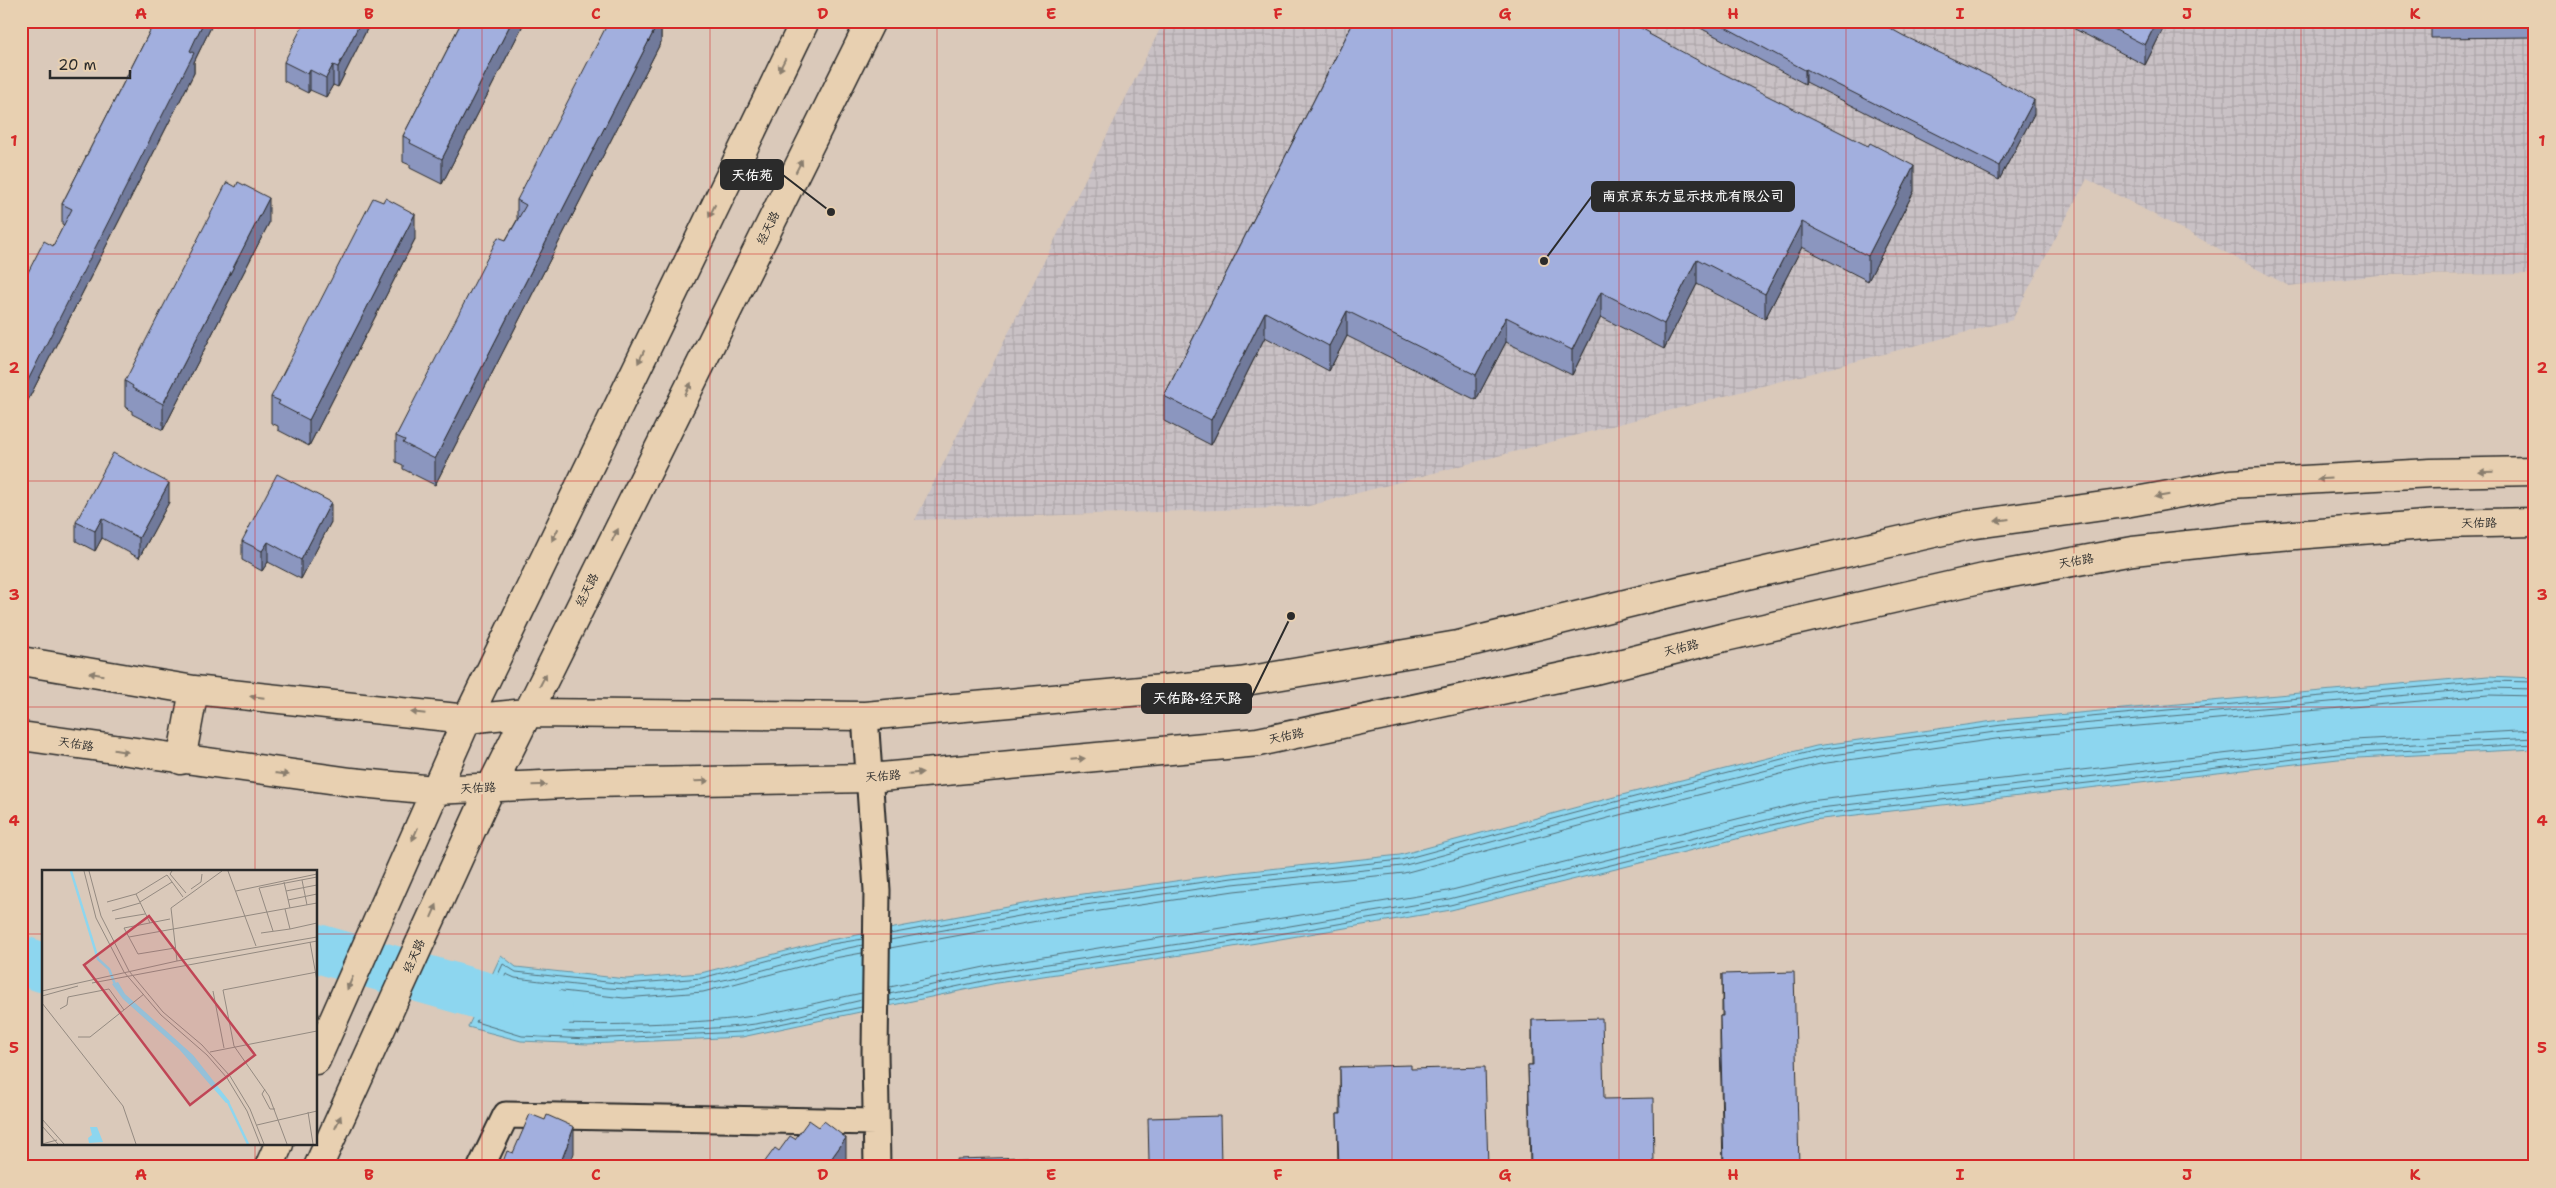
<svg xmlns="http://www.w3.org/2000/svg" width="2556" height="1188" font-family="'Shantell Sans','LXGW WenKai TC',sans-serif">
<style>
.industrial{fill:url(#industrial-grid)}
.water{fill:#8dd6ef;stroke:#6692a1}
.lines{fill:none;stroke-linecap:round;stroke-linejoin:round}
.shore{stroke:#526f79;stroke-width:1}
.river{stroke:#8dd6ef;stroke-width:49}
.minor-casing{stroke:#2b2b2b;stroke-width:29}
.secondary-casing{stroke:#2b2b2b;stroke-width:31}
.minor{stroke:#e8d0b1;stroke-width:25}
.secondary{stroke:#e8d0b1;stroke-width:28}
.wall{fill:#8b96bf;stroke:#2b2b2b}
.shaded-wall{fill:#717a9b;stroke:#2b2b2b}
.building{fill:#a2afde;stroke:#2b2b2b}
.oneway{fill:#8a7e6e}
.grid{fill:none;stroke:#d62828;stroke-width:1;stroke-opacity:0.55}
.labels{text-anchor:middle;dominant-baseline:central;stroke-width:5;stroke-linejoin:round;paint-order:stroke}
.street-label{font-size:12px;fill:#2b2b2b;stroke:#e8d0b1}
.inset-river{fill:none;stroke:#8dd6ef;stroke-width:2.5}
.inset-road{fill:none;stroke:#948a81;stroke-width:1}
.view{fill:#c04656;fill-opacity:0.15;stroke:#c04656;stroke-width:2.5}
.inset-edge{fill:none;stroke:#2b2b2b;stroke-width:2.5}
.leader{fill:none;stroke:#2b2b2b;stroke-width:2}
.callout-dot{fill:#2b2b2b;stroke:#e8d0b1;stroke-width:2}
.callout{fill:#2b2b2b;stroke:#2b2b2b;stroke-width:2}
.callout-label{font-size:14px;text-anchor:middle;font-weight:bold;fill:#fff}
.neatline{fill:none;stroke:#d62828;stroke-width:2}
.grid-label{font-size:16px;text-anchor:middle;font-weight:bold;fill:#d62828}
</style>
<defs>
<pattern id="industrial-grid" width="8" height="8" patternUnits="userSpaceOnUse" patternTransform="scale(1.25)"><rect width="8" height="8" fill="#c9c1c5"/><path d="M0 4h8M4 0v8" fill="none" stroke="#ada6a9"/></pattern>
</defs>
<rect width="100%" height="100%" fill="#dac9ba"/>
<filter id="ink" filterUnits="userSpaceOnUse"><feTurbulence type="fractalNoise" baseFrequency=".02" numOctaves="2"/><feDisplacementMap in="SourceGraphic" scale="10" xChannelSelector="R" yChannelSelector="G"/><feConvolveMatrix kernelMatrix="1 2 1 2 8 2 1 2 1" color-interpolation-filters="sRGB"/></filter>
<g filter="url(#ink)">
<path class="industrial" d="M 1164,21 L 2535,21 L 2535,274 L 2379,275 L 2289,286 L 2087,179 L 2012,320 L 1305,507 L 915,520 Z"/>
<path class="water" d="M 2488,676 L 2535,678 L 2535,749 L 2338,759 L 1813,820 L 1451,910 L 1227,948 L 997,983 L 742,1037 L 588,1044 L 521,1041 L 468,1027 L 501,955 L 516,967 L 626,979 L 701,973 L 825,941 L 1055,898 L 1232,873 L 1400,855 L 1618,796 L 1816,746 L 2001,720 Z"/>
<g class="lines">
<path class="shore" d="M 890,934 L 1056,903 L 1232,878 L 1401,860 L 1619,801 L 1817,750 L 2002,725 L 2488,681 L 2535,682
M 890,940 L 1057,909 L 1233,884 L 1402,866 L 1621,807 L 1819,757 L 2002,731 L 2488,688 L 2535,689
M 890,948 L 1059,917 L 1234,891 L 1404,873 L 1623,814 L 1820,764 L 2003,738 L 2488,695 L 2535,696
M 890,987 L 994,965 L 1448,891 L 1809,801 L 2336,741 L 2535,730
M 862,993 C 822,1001 780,1013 739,1018 C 704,1023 515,1032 495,1013 L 509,985 L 624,998 L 703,992 L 829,959 L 862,953
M 889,994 L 995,972 L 1225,937 L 1449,899 L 1811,809 L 2337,748 L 2535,738
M 862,1000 C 822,1009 780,1022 739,1026 C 700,1030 508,1041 485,1018 L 506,974 L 515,978 C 578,985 642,996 704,984 C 758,974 809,955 863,945
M 889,1001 L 997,978 L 1226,943 L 1450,905 L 1812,815 L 2338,754 L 2535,744
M 862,1007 L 741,1032 L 588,1039 L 522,1036 L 476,1022 L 503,964 L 516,972 L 625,984 L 702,978 L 826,945 L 863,939"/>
<path class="river" d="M 316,948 L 540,1012 L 548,1012
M 21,960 L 44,968"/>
<defs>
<path id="minor" d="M 865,716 L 877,890 L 875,1052 L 877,1167
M 481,1167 L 506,1115 L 875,1122"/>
<path id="secondary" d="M 21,661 L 194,690 L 467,719 L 526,713 L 865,716 L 1240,682 L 1458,645 L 1682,590 L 1969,525 L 2125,503 L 2230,484 L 2431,473 L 2535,471
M 21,736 L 351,782 L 434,790 L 586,783 L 870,778 L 1258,742 L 1595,670 L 1725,637 L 1984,578 L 2133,551 L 2243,539 L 2438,524 L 2535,522
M 181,760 L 194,690
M 316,1060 L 467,719 L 805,21
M 269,1167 L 279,1144
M 318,1167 L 491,787 L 871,21"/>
</defs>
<use href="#minor" class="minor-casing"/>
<use href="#secondary" class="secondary-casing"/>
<use href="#minor" class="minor"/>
<use href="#secondary" class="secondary"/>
</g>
<path class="wall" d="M 155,21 L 220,21 L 217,27 L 212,25 L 194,62 L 194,73 L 22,412 L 21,286 L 53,246 L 64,225 L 62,224 L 62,204 Z
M 371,21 L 338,87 L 333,85 L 326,97 L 310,90 L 308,93 L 284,81 L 284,62 Z
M 462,21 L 525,21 L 442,184 L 410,168 L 410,165 L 403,162 L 403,136 Z
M 661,21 L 661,42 L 435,485 L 403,469 L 403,465 L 396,462 L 396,436 L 517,220 L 517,200 Z
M 1354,21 L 1650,35 L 1914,191 L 1868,281 L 1802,247 L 1765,319 L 1697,284 L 1664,349 L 1601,317 L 1572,375 L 1506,342 L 1476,400 L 1347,336 L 1329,371 L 1265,337 L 1211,445 L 1164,421 L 1164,396 Z
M 1685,21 L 1877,21 L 2034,114 L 1999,180 L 1806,82 L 1805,84 L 1691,23 L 1690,24 Z
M 2059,21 L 2167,21 L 2145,65 Z
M 2431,21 L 2535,21 L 2535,37 L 2431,38 Z
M 269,223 L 163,430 L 132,414 L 132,411 L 125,407 L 125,381 Z
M 415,239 L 309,446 L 278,430 L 278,426 L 271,423 L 271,397 Z
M 169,502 L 139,558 L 102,538 L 95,551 L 76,541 L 76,522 Z
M 331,522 L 301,579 L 268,562 L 262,571 L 242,560 L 242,541 Z
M 1722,974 L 1799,1167 L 1723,1167 L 1720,1041 L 1720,1016 L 1722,1016 Z
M 1532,1020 L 1604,1099 L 1654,1167 L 1530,1167 L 1528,1065 L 1532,1065 Z
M 1340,1067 L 1411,1069 L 1488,1167 L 1338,1167 L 1337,1114 L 1340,1114 Z"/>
<path class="shaded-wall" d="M 204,21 L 212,21 L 212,25 L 194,62 L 194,73 L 22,412 L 22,392 Z
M 217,21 L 220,21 L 217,27 Z
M 361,21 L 371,21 L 338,87 L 338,67 Z
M 512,21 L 525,21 L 442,184 L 442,159 Z
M 659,21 L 661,21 L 661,42 L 435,485 L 435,459 Z
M 2157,21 L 2167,21 L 2145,65 L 2145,45 Z
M 333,65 L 333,85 L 326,97 L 326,78 Z
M 1806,69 L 1806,82 L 1805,84 L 1805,70 Z
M 310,70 L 310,90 L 308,93 L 308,74 Z
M 2034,100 L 2034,114 L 1999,180 L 1999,166 Z
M 1914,166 L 1914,191 L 1868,281 L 1868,256 Z
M 269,198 L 269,223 L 163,430 L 163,404 Z
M 415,214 L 415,239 L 309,446 L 309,420 Z
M 1802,222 L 1802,247 L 1765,319 L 1765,294 Z
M 1697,259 L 1697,284 L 1664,349 L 1664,324 Z
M 1601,292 L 1601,317 L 1572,375 L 1572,350 Z
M 1347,311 L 1347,336 L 1329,371 L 1329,346 Z
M 1265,312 L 1265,337 L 1211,445 L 1211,420 Z
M 1506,317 L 1506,342 L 1476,400 L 1476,375 Z
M 169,483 L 169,502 L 139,558 L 139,538 Z
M 331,502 L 331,522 L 301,579 L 301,560 Z
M 102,518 L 102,538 L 95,551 L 95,531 Z
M 268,542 L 268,562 L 262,571 L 262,551 Z
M 574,1127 L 574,1153 L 569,1167 L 559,1167 Z
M 846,1138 L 846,1164 L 844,1167 L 831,1167 L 831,1159 Z"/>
<path class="building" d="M 155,21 L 204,21 L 190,51 L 194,53 L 22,392 L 21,286 L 44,241 L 53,246 L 72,209 L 62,204 Z
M 305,21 L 361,21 L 338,67 L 333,65 L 326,78 L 310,70 L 308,74 L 284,62 Z
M 462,21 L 512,21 L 442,159 L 410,143 L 411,140 L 403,136 Z
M 609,21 L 659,21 L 435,459 L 403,443 L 405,440 L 396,436 L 498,237 L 506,240 L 526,205 L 517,200 Z
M 1354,21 L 1628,21 L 1650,33 L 1649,34 L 1714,69 L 1868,146 L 1870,143 L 1914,166 L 1868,256 L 1802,222 L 1765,294 L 1697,259 L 1664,324 L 1601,292 L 1572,350 L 1506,317 L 1476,375 L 1347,311 L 1329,346 L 1265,312 L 1211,420 L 1164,396 Z
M 1714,21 L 1877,21 L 1904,36 L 1989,76 L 2034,100 L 1999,166 L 1806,69 L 1805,70 Z
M 2098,21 L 2157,21 L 2145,45 Z
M 227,182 L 236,187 L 238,182 L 269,198 L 163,404 L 132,388 L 133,386 L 125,381 Z
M 373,198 L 383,202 L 385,198 L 415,214 L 309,420 L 278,404 L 280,401 L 271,397 Z
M 113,453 L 169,483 L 139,538 L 102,518 L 95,531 L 76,522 Z
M 277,474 L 331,502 L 301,560 L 268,542 L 262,551 L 242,541 Z
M 1794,972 L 1799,1167 L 1724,1167 L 1720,1016 L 1723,1016 L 1722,974 Z
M 1602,1018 L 1604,1099 L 1653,1098 L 1654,1167 L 1531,1167 L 1528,1065 L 1533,1065 L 1532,1020 Z
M 1411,1065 L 1411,1069 L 1485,1067 L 1488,1167 L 1339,1167 L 1337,1114 L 1341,1114 L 1340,1067 Z
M 530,1114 L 545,1120 L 547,1115 L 574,1127 L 559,1167 L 501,1167 L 507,1151 L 513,1153 Z
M 1220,1116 L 1221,1167 L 1146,1167 L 1146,1162 L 1149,1162 L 1148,1118 Z
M 809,1120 L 819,1127 L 824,1121 L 846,1138 L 831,1159 L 835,1162 L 832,1167 L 761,1167 L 775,1148 L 779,1151 L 790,1136 L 795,1139 Z
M 1028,1157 L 1028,1167 L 957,1167 L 957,1159 Z"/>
<defs><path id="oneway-solid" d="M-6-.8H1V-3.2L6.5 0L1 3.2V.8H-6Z" transform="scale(1.25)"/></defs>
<g class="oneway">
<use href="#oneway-solid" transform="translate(782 65) rotate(117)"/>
<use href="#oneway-solid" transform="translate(799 166) rotate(-63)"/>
<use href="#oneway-solid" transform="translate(712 211) rotate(116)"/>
<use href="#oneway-solid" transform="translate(641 357) rotate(116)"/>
<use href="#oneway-solid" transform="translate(688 389) rotate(-63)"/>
<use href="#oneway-solid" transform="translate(2486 472) rotate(179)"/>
<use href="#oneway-solid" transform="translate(2324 479) rotate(177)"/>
<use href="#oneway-solid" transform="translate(2162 496) rotate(170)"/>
<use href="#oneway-solid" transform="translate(2002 520) rotate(172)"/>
<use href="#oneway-solid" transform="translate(555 535) rotate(116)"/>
<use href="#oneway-solid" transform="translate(615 535) rotate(-63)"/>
<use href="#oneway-solid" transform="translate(96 674) rotate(-171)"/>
<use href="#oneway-solid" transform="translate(543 680) rotate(-63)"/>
<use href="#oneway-solid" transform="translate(257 697) rotate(-174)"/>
<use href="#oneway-solid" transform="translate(418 713) rotate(-174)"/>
<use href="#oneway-solid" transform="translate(121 751) rotate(9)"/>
<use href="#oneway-solid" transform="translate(1078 759) rotate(-5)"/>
<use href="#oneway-solid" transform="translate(916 773) rotate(-5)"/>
<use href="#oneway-solid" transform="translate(282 774) rotate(7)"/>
<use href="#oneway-solid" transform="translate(702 781) rotate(-1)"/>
<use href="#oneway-solid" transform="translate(539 785) rotate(-2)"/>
<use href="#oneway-solid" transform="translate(415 834) rotate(114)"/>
<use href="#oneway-solid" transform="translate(434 911) rotate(-66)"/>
<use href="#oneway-solid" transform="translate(350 983) rotate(114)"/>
<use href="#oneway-solid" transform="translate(338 1122) rotate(-66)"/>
</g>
</g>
<path class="grid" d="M 255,21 L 255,872M 482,21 L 482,1167M 710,21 L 710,1167M 937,21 L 937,1167M 1164,21 L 1164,1167M 1392,21 L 1392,1167M 1619,21 L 1619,1167M 1846,21 L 1846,1167M 2074,21 L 2074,1167M 2301,21 L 2301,1167M 21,254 L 2535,254M 21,481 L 2535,481M 21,707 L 2535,707M 21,934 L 44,934M 316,934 L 2535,934M 255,1144 L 255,1167"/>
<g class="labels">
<g class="street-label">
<text transform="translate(768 228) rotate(-63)">经天路</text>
<text transform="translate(2479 523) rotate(-1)">天佑路</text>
<text transform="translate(2076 561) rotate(-10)">天佑路</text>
<text transform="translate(587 590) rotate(-63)">经天路</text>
<text transform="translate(1681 648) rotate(-14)">天佑路</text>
<text transform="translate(1286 736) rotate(-12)">天佑路</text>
<text transform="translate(76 744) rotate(9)">天佑路</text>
<text transform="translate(883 776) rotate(-4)">天佑路</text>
<text transform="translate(478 788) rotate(-3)">天佑路</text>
<text transform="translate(414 956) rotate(-66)">经天路</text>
</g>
</g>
<g transform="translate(42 870)">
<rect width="275" height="275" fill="#dac9ba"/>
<path d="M 76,112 L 83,124 L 151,185 L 188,232 L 184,233 L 137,179 L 81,129 L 70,114 ZM 48,257 L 55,257 L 61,272 L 47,273 L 46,268 L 50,265 Z" fill="#8dd6ef"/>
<path class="inset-river" d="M 29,1 L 56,89 L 67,99 L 74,117M 185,230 L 206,274"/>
<path class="inset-road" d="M 42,1 L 54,48 L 82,102 L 119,145 L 165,185 L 185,208 L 205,241 L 218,274M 47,1 L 59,46 L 87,101 L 121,142 L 160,175 L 188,206 L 208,239 L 222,274M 130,1 L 128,4 L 144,23M 186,1 L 214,76M 260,10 L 265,35M 242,12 L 248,38M 149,19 L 159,12 L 160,4M 194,21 L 275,4M 244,21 L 275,15M 94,24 L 108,53M 246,30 L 275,24M 65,32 L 94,24 L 125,5 L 141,27M 98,32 L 130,12M 243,39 L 248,59 L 275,53M 70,41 L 98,33M 73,49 L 103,44M 128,49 L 82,58 L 96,84 L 133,78M 231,61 L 217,18 L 275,7M 219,63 L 248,59M 87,67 L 275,33M 268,72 L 275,111M 135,91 L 129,38 L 180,1M 50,113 L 275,71M 0,121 L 135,91 L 275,67M 171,121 L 182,178M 0,126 L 36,116M 0,133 L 81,236 L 94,274M 18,139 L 25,135 L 26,127 L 67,119 L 82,140M 36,167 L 48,167 L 102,124M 168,182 L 275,161M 223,219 L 220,224 L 228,239 L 233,239M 266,242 L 271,274M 0,249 L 22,274M 215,255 L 275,241M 0,256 L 16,274M 0,274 L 15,270M 245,274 L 227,226 L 192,176 L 181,120 L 275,102"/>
<path class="view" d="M 107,46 L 213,185 L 148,235 L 42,95 Z"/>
<rect width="275" height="275" class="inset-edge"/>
</g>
<path class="leader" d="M831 212L783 175M1544 261L1592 196M1291 616L1251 698"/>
<g class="callout-dot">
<circle cx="831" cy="212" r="5"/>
<circle cx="1544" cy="261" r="5"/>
<circle cx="1291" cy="616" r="5"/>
</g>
<g class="callout">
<rect x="721" y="160" width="62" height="29" rx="5"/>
<rect x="1592" y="182" width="202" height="29" rx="5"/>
<rect x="1142" y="684" width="109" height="29" rx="5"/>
</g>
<g class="callout-label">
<text x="752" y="180">天佑苑</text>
<text x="1693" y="201">南京京东方显示技术有限公司</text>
<text x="1197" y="703">天佑路·经天路</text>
</g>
<rect width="2556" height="1188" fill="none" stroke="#e8d0b1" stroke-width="55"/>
<path d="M50 70v8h80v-8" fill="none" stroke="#2b2b2b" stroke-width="2.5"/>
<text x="58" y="70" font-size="15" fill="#2b2b2b" stroke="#e8d0b1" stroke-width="4" paint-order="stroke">20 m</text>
<rect x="28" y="28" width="2500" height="1132" class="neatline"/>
<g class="grid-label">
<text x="141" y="19">A</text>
<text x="369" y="19">B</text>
<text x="596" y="19">C</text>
<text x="823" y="19">D</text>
<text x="1051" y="19">E</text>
<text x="1278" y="19">F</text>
<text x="1505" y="19">G</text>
<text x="1733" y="19">H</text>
<text x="1960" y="19">I</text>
<text x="2187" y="19">J</text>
<text x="2415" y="19">K</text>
<text x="14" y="146">1</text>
<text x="2542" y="146">1</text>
<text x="14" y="373">2</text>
<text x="2542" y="373">2</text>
<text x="14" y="600">3</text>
<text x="2542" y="600">3</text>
<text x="14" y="826">4</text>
<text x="2542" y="826">4</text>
<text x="14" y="1053">5</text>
<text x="2542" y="1053">5</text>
<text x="141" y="1180">A</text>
<text x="369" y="1180">B</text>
<text x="596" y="1180">C</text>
<text x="823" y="1180">D</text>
<text x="1051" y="1180">E</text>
<text x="1278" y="1180">F</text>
<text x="1505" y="1180">G</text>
<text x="1733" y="1180">H</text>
<text x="1960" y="1180">I</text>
<text x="2187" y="1180">J</text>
<text x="2415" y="1180">K</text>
</g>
</svg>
